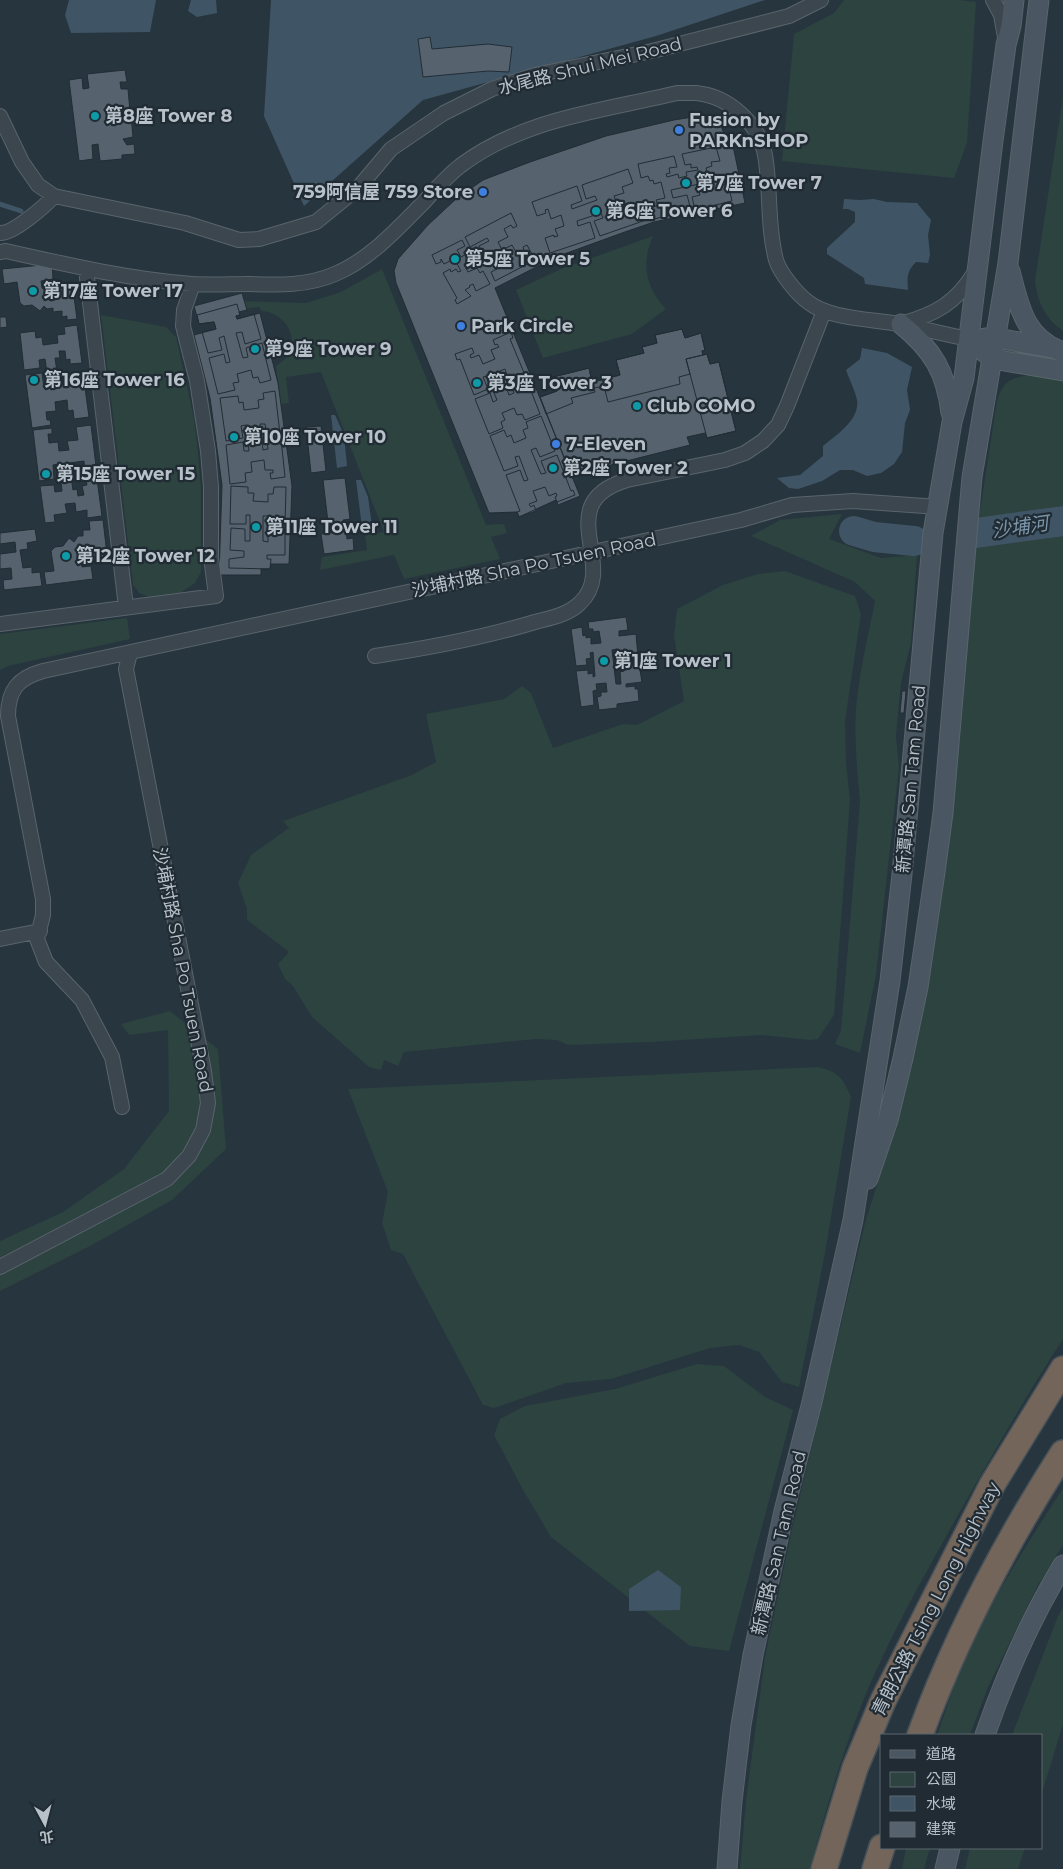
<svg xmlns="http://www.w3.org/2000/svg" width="1063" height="1869" font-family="Montserrat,'Noto Sans TC',sans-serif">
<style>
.green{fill:#2c4340}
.water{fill:#3f5565}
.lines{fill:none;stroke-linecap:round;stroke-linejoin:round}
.stream{stroke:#3f5565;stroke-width:5}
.river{stroke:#3f5565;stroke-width:30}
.building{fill:#56636e;stroke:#222d35}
.street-casing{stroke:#59646c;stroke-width:16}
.secondary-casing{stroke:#59646c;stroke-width:21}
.highway-casing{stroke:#465159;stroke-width:28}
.street{stroke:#3b464e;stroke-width:14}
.secondary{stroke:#4a5661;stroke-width:19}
.highway{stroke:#736559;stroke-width:25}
.culture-dot{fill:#0f9aa8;stroke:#202b33;stroke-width:2}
.shop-dot{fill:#3f7fe0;stroke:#202b33;stroke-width:2}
.labels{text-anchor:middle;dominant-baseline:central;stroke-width:4.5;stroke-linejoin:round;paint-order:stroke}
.street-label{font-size:18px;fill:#b8c1c9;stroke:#202b33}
.poi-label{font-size:18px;font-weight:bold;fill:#b8c1c9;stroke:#202b33;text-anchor:start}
.water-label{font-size:19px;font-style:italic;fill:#7b96aa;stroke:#202b33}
</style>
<rect width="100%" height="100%" fill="#27353e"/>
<path class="green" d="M 844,0 L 960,0 L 976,2 L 967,143 L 954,178 L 782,161 L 794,34 L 834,13 Z
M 1063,96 L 1063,331 C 1046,320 1037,302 1035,281 Z
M 653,236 C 641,263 645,287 666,309 L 632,334 L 543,358 L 516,290 L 561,269 Z
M 382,269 L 486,525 L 504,524 L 507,533 L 491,537 L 500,559 L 404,579 L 394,555 L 320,570 L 322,557 L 367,550 L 365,535 L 384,532 L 321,372 L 286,377 L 289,403 L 281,404 L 276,366 C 282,362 287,358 290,351 C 297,330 281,313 262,311 L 259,307 L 242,309 L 240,301 L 306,303 L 341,292 Z
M 101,315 L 166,327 L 176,337 L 194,418 L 198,452 L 201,487 L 201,572 L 195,583 L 180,593 L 149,597 L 139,593 L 133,585 Z
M 1032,374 L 1063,379 L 1063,506 L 979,518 L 997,400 C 1005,379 1010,379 1032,374 Z
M 842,514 L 829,539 L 881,558 L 917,555 L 911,643 L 901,683 L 896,736 L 899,768 L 876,975 L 860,1053 L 835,1044 L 841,1031 L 860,801 C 857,770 854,739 856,708 C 859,672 868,637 875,601 L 855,582 L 751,536 L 780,520 Z
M 1063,535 L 1063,1339 C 1026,1396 992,1455 958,1515 C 932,1562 905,1609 882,1658 C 850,1725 829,1797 810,1869 L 740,1869 L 746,1800 L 765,1657 L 792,1529 L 865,1223 L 897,1121 L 928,988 L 951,822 L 976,547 Z
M 785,571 L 855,596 L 861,614 L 845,721 L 846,762 L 850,800 L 834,1015 L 818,1039 L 810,1040 L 761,1035 L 651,1042 L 568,1045 L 557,1040 L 536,1039 L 404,1052 L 398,1066 L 384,1060 L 381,1070 L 369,1067 L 312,1017 L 293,986 L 285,979 L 278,964 L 289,952 L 247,920 L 247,909 L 238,883 L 251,855 L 289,828 L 283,821 L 412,775 L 436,762 L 426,714 L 504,699 L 522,686 L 531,693 L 553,748 L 623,724 L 637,725 L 684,701 L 674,635 L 677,609 L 723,585 L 758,574 Z
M 127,618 L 130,639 L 8,666 L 0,670 L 0,634 Z
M 170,1011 L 218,1049 L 226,1149 L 172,1200 L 90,1246 L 0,1291 L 0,1241 L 63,1212 L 124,1169 L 169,1111 L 168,1030 L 129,1035 L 121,1024 Z
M 818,1067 C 839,1072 843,1078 851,1097 L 825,1253 L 799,1387 L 782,1382 L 759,1352 L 739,1345 L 710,1348 L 611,1379 L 566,1383 L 494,1408 L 483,1405 L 403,1254 L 391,1250 L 382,1223 L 388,1192 L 348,1089 Z
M 697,1364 L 724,1366 L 765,1397 L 793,1410 L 729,1651 L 690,1646 L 551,1537 L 523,1490 L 494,1435 L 500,1419 L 525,1406 L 615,1389 Z
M 1063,1488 L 1063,1545 L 1037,1587 L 988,1687 L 970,1735 L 937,1735 C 946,1711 953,1686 963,1663 C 990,1602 1027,1544 1063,1488 Z
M 1063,1607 L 1063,1724 L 1042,1793 L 1042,1735 L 1012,1735 L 1058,1616 Z
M 906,1848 L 930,1848 L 924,1869 L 902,1869 Z
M 970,1848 L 1025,1848 L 1018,1869 L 965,1869 Z"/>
<path class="water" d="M 69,0 L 156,0 L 150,32 L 71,33 L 65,15 Z
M 191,0 L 216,0 L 217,13 L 197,17 L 188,11 Z
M 271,0 L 765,0 L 656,36 L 423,100 L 304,206 L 264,116 Z
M 844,199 L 860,200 L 874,199 L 887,202 L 917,203 L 931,220 L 928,235 L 930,255 L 928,263 L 916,262 C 907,271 907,277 908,290 L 865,284 L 864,278 L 827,254 L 827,248 L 855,222 L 855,212 L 848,209 L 843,209 Z
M 862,348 L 887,353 L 912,367 L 907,390 L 910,410 L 905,423 L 902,452 L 894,464 L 881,473 L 867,476 L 853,470 L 840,470 L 822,481 L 798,489 L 789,488 L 777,478 L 800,475 L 823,456 L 823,446 C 836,435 860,420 857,400 C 855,390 849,379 846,370 L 860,359 Z
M 331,415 L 335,415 L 344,435 L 347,466 L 337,468 Z
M 356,480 L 361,480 L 368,497 L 372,526 L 362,527 Z
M 658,1570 L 681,1587 L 680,1610 L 629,1611 L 629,1589 Z"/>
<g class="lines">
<path class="stream" d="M 0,204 L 21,211"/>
<path class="river" d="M 854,531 L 874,537 L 914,541
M 976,533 L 1063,521"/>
</g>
<path class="building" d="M 430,37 L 432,49 L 488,44 L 512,47 L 509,72 L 488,71 L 423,77 L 418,39 Z
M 125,70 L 127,82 L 120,82 L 121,89 L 128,89 L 130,111 L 116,113 L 117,117 L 131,115 L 133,137 L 123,139 L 127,145 L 134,144 L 135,154 L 122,155 L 122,159 L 100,161 L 98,144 L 92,145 L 93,159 L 79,161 L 69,80 L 82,78 L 83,89 L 89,88 L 87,74 Z
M 699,116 L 712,117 L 720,124 L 728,142 L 732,141 L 745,203 L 654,222 L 622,233 L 556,257 L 495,288 L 580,496 L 558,505 L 556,500 L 519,517 L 517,512 L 489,513 L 396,283 L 394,271 L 398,259 L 428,225 L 457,198 L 483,180 L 530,162 L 606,136 L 674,120 Z
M 716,147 L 720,161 L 711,162 L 712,166 L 706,168 L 710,183 L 719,181 L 720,186 L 728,184 L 732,201 L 695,210 L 692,197 L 700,195 L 698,190 L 706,189 L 704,183 L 671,190 L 673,198 L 687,195 L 691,210 L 654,219 L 651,208 L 658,205 L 656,200 L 665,198 L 661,182 L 654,184 L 653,180 L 650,181 L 648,176 L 641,178 L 638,164 L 674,156 L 677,167 L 669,168 L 670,173 L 666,174 L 667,177 L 678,174 L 679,178 L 687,176 L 686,172 L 698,170 L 697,167 L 691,168 L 691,164 L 685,165 L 682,154 Z
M 628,169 L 633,183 L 622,187 L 624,193 L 614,196 L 618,207 L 628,203 L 630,208 L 641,205 L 646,220 L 600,236 L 594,221 L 603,218 L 601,213 L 577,221 L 578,226 L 590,222 L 595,238 L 550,253 L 545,238 L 554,235 L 554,237 L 558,236 L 555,229 L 564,226 L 561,215 L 551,219 L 548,209 L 545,210 L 546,213 L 537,216 L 532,202 L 577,186 L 582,201 L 571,205 L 572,209 L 597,200 L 595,196 L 586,199 L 582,185 Z
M 511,213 L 517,226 L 513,228 L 511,225 L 504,229 L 508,237 L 498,242 L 502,250 L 512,245 L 517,254 L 524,250 L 523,247 L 527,245 L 535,260 L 495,281 L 491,272 L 497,269 L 493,263 L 502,259 L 499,254 L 487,261 L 485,258 L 466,268 L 468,272 L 477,268 L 480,273 L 483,271 L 490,284 L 476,291 L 473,284 L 469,286 L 470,287 L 465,290 L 471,296 L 457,304 L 455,300 L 457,298 L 443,273 L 450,269 L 451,272 L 456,269 L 458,272 L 461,271 L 456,262 L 452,264 L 450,261 L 444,264 L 441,259 L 441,262 L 436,264 L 432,255 L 462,240 L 465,246 L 457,250 L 461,257 L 472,251 L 477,259 L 484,255 L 479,246 L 489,241 L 487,238 L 470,247 L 465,237 Z
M 52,264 L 53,279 L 41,281 L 42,288 L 53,296 L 59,295 L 58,283 L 72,282 L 77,319 L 67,320 L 67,316 L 62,317 L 62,311 L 53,312 L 53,308 L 47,309 L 44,306 L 40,311 L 32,305 L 24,306 L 20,303 L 17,282 L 4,284 L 2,269 Z
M 242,293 L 247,310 L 239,312 L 240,315 L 236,316 L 237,319 L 260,313 L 278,383 L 292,486 L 289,564 L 271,564 L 270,569 L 261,569 L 261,575 L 219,575 L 222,485 L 210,398 L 194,335 L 216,329 L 214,322 L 199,324 L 194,306 Z
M 237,304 L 240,315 L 236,316 L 237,319 L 254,314 L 261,339 L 245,344 L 242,332 L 236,333 L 243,358 L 248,357 L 246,348 L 262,343 L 271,380 L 260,383 L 258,377 L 253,378 L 251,370 L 237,374 L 239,382 L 233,383 L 235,390 L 218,394 L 209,358 L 224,354 L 226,363 L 230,362 L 224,336 L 219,338 L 222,350 L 208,353 L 202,332 L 216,329 L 214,322 L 199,324 L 197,315 Z
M 0,317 L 6,317 L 7,327 L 0,328 Z
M 77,325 L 82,363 L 70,364 L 70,359 L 66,360 L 65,351 L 59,351 L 60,358 L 55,358 L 59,385 L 68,384 L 67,375 L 83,373 L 89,417 L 74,419 L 73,410 L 68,411 L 67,400 L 55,402 L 56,411 L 46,412 L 47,420 L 50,420 L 51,425 L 32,428 L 25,375 L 42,373 L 44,388 L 49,387 L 45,359 L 39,360 L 40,368 L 24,370 L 20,333 L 35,331 L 36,338 L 42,337 L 43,345 L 58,343 L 57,335 L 65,334 L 64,327 Z
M 682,329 L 685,338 L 701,333 L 705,350 L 702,351 L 703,355 L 686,359 L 690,374 L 679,377 L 680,384 L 608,402 L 604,386 L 594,388 L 595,392 L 571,398 L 573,403 L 546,414 L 540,397 L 557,391 L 553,377 L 589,368 L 592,382 L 620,375 L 616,360 L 644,353 L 642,347 L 657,343 L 655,335 Z
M 682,329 L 685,338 L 701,333 L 705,350 L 702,351 L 703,355 L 707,354 L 710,364 L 719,362 L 736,431 L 707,438 L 705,433 L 687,437 L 690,445 L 571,475 L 540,397 L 557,391 L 553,377 L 589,368 L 592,382 L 620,375 L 616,360 L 644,353 L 642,347 L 657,343 L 655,335 Z
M 511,332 L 513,338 L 510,339 L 525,375 L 509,381 L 505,369 L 500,371 L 509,395 L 514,393 L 511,385 L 526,378 L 540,414 L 525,420 L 522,414 L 517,415 L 514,408 L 502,413 L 505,420 L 501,422 L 503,428 L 489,434 L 475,399 L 490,393 L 493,402 L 497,400 L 487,376 L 483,377 L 488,389 L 474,395 L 460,359 L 457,360 L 455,354 L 472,348 L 474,353 L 470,355 L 471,358 L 479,355 L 483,364 L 495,359 L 491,350 L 499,347 L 497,344 L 495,345 L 493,340 Z
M 707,354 L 710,364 L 719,362 L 736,431 L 707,438 L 686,359 Z
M 275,391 L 280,434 L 267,436 L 265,424 L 260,424 L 263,450 L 268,449 L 267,441 L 281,439 L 285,477 L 271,479 L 270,473 L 273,473 L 273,470 L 265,470 L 264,460 L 251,462 L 252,472 L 245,473 L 246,482 L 230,484 L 226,445 L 243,442 L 244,451 L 249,451 L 246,425 L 241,426 L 243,438 L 226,441 L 220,398 L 238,396 L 239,403 L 243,402 L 244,410 L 259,408 L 258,400 L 264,399 L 263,393 Z
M 541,416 L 555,451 L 540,457 L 536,448 L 531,450 L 541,474 L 546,473 L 541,461 L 557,455 L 571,491 L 573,490 L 575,495 L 557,502 L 555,497 L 557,496 L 556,493 L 549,496 L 545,487 L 533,491 L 537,501 L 529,504 L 531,507 L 534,505 L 536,511 L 519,517 L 517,512 L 520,511 L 506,475 L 520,470 L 524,481 L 528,480 L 519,456 L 515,457 L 518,466 L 504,471 L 490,436 L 504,430 L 507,437 L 511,435 L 514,443 L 526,438 L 523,430 L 528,428 L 526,422 Z
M 91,425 L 97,474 L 85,475 L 84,461 L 69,463 L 73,490 L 77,489 L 78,496 L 84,495 L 82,486 L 87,485 L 86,481 L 97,479 L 102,516 L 87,518 L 87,510 L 76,512 L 75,503 L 65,504 L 67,513 L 54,515 L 55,522 L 45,523 L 40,486 L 54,485 L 55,492 L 62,491 L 59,464 L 53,465 L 54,479 L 39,481 L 33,430 L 52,428 L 52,434 L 48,434 L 49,443 L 58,442 L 59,451 L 69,450 L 67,441 L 78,440 L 76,427 Z
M 321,426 L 326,471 L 311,473 L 306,427 Z
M 345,478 L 350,519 L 343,520 L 344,529 L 334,530 L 334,521 L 328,522 L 323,480 Z
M 231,486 L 248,487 L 248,493 L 254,493 L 253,501 L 268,502 L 268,494 L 273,494 L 274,487 L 286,487 L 285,525 L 269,525 L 269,516 L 263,516 L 263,541 L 268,542 L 268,529 L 285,530 L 285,555 L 267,555 L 267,559 L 271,559 L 270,569 L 229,568 L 229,559 L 244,557 L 244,551 L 230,550 L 231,528 L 245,529 L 245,541 L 250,541 L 250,515 L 246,515 L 246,524 L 230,524 Z
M 103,520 L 108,563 L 97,565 L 96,560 L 93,560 L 92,550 L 80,552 L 82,567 L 91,566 L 93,579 L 46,585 L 44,572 L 54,571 L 51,551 L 55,547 L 63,546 L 69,538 L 74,542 L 78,536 L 83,536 L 83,530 L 90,530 L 89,521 Z
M 35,529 L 37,541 L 27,543 L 28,549 L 20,550 L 23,568 L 32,567 L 32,573 L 40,572 L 42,586 L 4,590 L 3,580 L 12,579 L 11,568 L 0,569 L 0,554 L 16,552 L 15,542 L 0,544 L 0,533 Z
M 346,531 L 347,539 L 353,538 L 354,550 L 324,554 L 321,534 Z
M 626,617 L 628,630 L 619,631 L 619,636 L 636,634 L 638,657 L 622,659 L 622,656 L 618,656 L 617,649 L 612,650 L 616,684 L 621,684 L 620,672 L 624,671 L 623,666 L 639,664 L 642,682 L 626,684 L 626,687 L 635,686 L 635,689 L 638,689 L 639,701 L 617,704 L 617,708 L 599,710 L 597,697 L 601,696 L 601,692 L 607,692 L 606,683 L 596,684 L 597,690 L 593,691 L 594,705 L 581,707 L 576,671 L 588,670 L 588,674 L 593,673 L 593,677 L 595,676 L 593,652 L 590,653 L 591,658 L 586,659 L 587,665 L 576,666 L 571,629 L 582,627 L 583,636 L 586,635 L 586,638 L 591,637 L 591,644 L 601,643 L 599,631 L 593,632 L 593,629 L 589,629 L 588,622 Z
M 902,691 L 906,691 L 904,713 L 900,713 Z"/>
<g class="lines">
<defs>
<path id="street" d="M 993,0 L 1001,15 L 1005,37
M 0,116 L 22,162 L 38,185 L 54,196 L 185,223 L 239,240 L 259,239 L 316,222 L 359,187 L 391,149 L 444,113 L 492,89 L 535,75 L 652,51 L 789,16 L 821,0
M 0,233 C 13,234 45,206 54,196
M 0,252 L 6,251 C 68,265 129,279 192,284 C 211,285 230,284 249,284 C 279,285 307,286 335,274 C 369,260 397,229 423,203 C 435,190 446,177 460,166 C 524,118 602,111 677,93 C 683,93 690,93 696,93 C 728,96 759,123 765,155 C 771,189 767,226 776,260 C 780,273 797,294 808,302 C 829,319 872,319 899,324 C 922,328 946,335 969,339
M 86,269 L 126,607
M 901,324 C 936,314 956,303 975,272
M 0,624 L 216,596 L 211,557 L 211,487 L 208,451 L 197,381 L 183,326 L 184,310 L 193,284
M 375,656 C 429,648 482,638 535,622 C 550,618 568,615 580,603 C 620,566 549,503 627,480 L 725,460 L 745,453 L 763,441 L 778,425 L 787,406 L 824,311
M 0,939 L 40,931
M 122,1107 L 112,1057 L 82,1000 L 46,962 L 37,939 L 43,915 L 43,899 L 8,716 C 8,690 18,678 43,671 L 741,520 L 792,505 L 853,501 L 939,507
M 0,1267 L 167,1179 L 189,1156 L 203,1130 L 208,1103 L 204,1071 L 126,669 L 130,653"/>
<path id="secondary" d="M 1010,271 C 1019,306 1024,338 1063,352
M 901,324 C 933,350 946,372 951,413
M 985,338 L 997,338 L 1052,348
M 983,351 L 993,359 L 1063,371
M 868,1179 L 888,1120 L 903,1058 L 918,987 L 935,872 L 943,813 L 972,477 L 1008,263 L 1039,0
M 985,1735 C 1005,1677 1031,1618 1063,1565
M 727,1869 L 732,1801 L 741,1725 L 753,1655 L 784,1511 L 812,1402 L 853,1220 L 890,981 L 902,874 L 933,533 L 952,422 L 964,378 L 993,141 L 1006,45 L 1011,26 L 1014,0
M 945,1869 L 950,1848"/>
<path id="highway" d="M 920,1735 C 956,1636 1006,1542 1063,1453
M 824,1869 L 855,1768 L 883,1701 L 992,1485 L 1063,1369
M 875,1869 L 882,1847"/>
</defs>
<use href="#street" class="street-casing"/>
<use href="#secondary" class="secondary-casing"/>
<use href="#highway" class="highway-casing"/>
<use href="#street" class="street"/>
<use href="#secondary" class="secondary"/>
<use href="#highway" class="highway"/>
</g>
<g class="culture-dot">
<circle cx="95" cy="116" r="5"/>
<circle cx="686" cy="183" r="5"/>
<circle cx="596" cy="211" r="5"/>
<circle cx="455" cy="259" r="5"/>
<circle cx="33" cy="291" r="5"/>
<circle cx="255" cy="349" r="5"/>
<circle cx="34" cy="380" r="5"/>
<circle cx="477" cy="383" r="5"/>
<circle cx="637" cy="406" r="5"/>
<circle cx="234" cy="437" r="5"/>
<circle cx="553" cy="468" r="5"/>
<circle cx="46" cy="474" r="5"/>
<circle cx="256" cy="527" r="5"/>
<circle cx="66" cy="556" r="5"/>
<circle cx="604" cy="661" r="5"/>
</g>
<g class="shop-dot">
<circle cx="679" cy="130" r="5"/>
<circle cx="483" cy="192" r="5"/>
<circle cx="461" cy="326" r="5"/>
<circle cx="556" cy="444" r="5"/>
</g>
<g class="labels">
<g class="street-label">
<text transform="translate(590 66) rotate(-14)">水尾路 Shui Mei Road</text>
<text transform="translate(534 565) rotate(-12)">沙埔村路 Sha Po Tsuen Road</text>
<text transform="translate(911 779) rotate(-85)">新潭路 San Tam Road</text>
<text transform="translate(183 970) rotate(79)">沙埔村路 Sha Po Tsuen Road</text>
<text transform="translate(779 1543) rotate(-77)">新潭路 San Tam Road</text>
<text transform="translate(936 1599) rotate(-63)">青朗公路 Tsing Long Highway</text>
</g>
<g class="poi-label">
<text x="105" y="116">第8座 Tower 8</text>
<text x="689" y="120">Fusion by<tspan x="689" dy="21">PARKnSHOP</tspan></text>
<text x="696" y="183">第7座 Tower 7</text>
<text x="473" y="192" text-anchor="end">759阿信屋 759 Store</text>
<text x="606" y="211">第6座 Tower 6</text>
<text x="465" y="259">第5座 Tower 5</text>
<text x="43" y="291">第17座 Tower 17</text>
<text x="471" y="326">Park Circle</text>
<text x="265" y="349">第9座 Tower 9</text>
<text x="44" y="380">第16座 Tower 16</text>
<text x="487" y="383">第3座 Tower 3</text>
<text x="647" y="406">Club COMO</text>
<text x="244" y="437">第10座 Tower 10</text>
<text x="566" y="444">7-Eleven</text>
<text x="563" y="468">第2座 Tower 2</text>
<text x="56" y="474">第15座 Tower 15</text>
<text x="266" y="527">第11座 Tower 11</text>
<text x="76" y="556">第12座 Tower 12</text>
<text x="614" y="661">第1座 Tower 1</text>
</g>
<g class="water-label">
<text transform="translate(1020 527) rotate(-8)">沙埔河</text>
</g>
</g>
<rect x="880" y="1734" width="162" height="115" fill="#202b33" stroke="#5d676f"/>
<rect x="890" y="1750" width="25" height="8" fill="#4a5661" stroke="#5d676f"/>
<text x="926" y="1759" font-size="15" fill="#b8c1c9">道路</text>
<rect x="890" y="1772" width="25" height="15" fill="#2c4340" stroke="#5d676f"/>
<text x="926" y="1784" font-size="15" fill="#b8c1c9">公園</text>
<rect x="890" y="1796" width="25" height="15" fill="#3f5565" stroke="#5d676f"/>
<text x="926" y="1809" font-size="15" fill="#b8c1c9">水域</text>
<rect x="890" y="1822" width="25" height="15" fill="#56636e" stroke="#5d676f"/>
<text x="926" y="1834" font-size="15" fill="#b8c1c9">建築</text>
<g transform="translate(45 1824) rotate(173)" stroke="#202b33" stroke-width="4" paint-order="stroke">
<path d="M0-4L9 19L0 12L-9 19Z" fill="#b8c1c9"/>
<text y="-8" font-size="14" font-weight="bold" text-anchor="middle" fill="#b8c1c9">北</text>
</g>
</svg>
